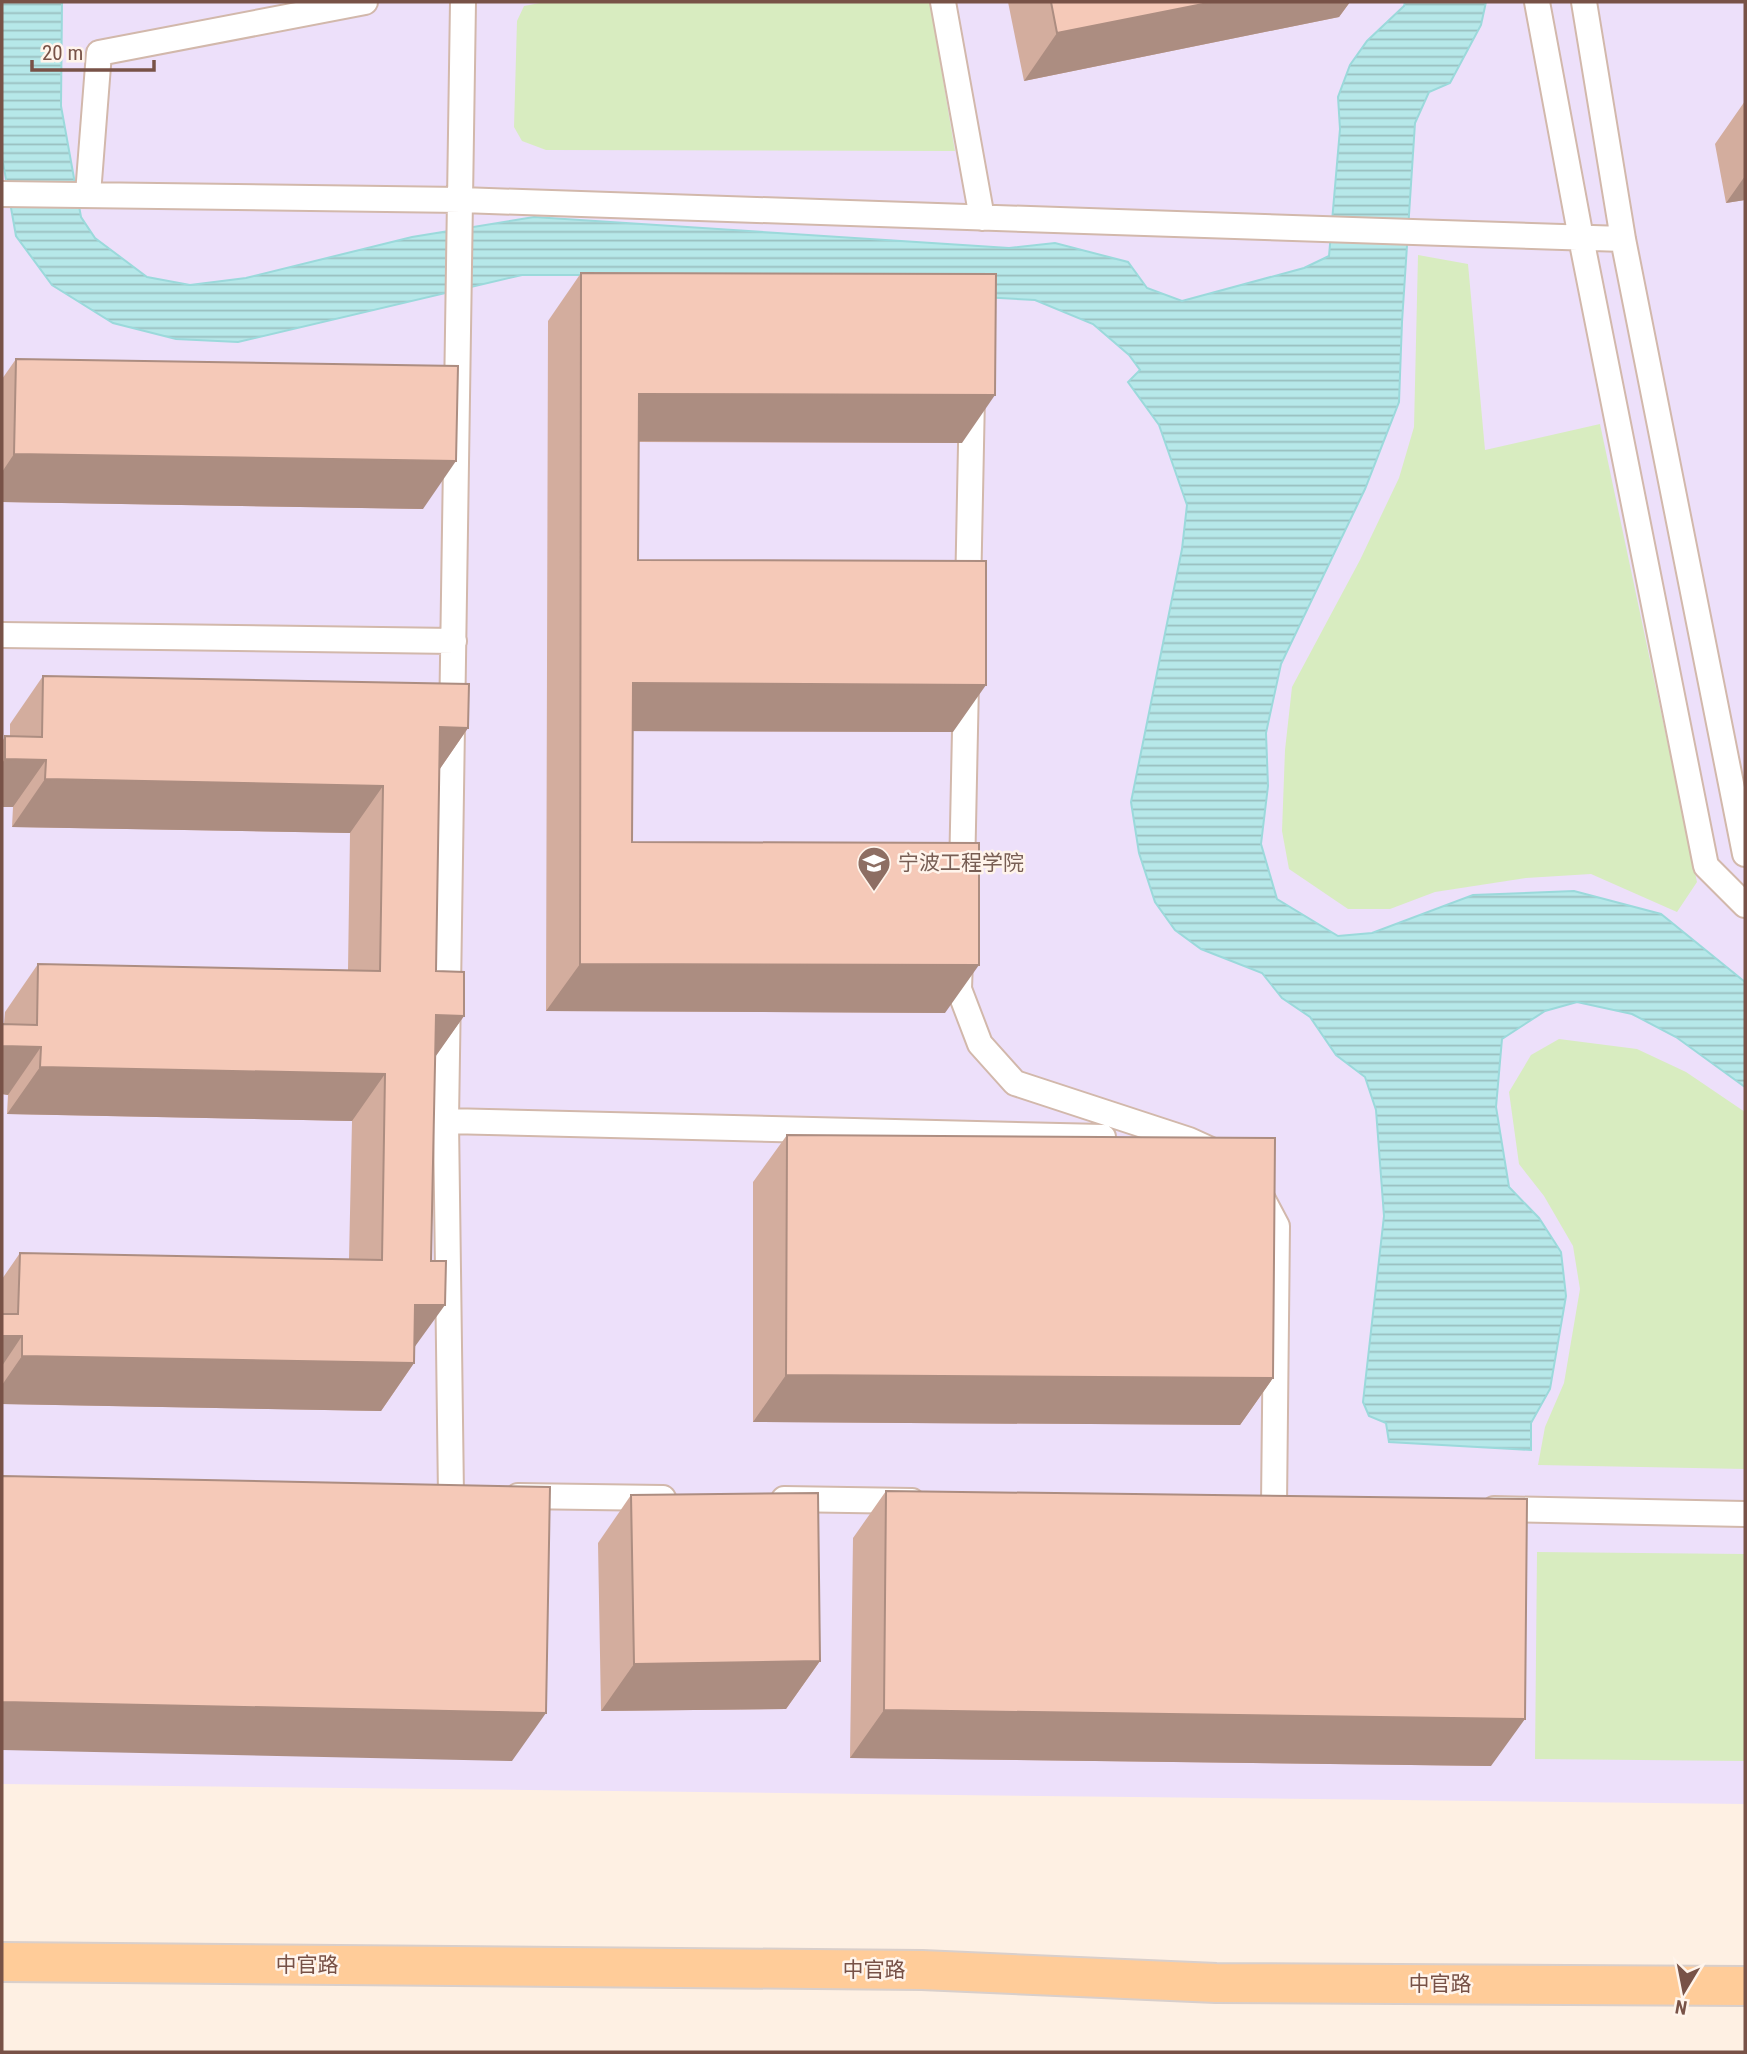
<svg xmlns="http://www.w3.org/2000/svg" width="1747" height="2054" font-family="'Roboto Condensed','Noto Sans SC',sans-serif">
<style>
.education{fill:#ede0fa}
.green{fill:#d8ecc0}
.water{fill:url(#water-rules);stroke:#9bd9db;stroke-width:2}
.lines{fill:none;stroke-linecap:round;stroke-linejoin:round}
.service-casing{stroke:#d2b8ab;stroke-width:28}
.primary-casing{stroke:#d9cfcb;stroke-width:42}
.service{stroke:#fff;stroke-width:24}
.primary{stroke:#fc9;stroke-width:38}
.wall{fill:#d3ad9e}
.shaded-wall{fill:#ac8d81}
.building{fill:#f5c9b8;stroke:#ac8d81;stroke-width:2}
.labels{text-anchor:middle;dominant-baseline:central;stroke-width:5;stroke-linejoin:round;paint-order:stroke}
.education-label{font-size:21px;fill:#785e54;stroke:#fff4eb;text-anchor:start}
.street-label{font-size:21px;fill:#785247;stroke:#fff4eb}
</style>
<defs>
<pattern id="water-rules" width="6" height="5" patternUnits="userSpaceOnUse" patternTransform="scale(1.75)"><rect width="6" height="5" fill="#b6e8e9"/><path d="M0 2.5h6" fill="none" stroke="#99bfbf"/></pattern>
</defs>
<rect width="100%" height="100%" fill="#fef0e3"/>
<path class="education" d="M 2,2 L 1745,2 L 1745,1804 L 2,1784 Z"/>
<path class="green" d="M 545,2 L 930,2 L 955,151 L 546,150 L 522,141 L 514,127 L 517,21 L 524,6 Z
M 1418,255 L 1468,264 L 1485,450 L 1600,424 L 1697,882 L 1677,912 L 1591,874 L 1526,878 L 1435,892 L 1390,909 L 1348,909 L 1289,869 L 1282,831 L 1285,750 L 1292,687 L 1360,560 L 1399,478 L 1414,427 Z
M 1559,1039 L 1637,1049 L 1686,1072 L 1745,1112 L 1745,1469 L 1538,1465 L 1545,1427 L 1564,1383 L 1580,1289 L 1573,1246 L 1544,1196 L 1519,1164 L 1509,1092 L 1531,1055 Z
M 1537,1552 L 1745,1554 L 1745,1761 L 1535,1759 Z"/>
<path class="water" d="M 2,2 L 62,2 L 61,106 L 81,217 L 95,238 L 147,277 L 190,285 L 246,278 L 412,237 L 534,217 L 1009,248 L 1055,243 L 1128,262 L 1147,288 L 1182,301 L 1304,268 L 1329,256 L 1340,129 L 1338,97 L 1350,65 L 1367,41 L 1404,6 L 1405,2 L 1486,2 L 1481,25 L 1450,83 L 1429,92 L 1415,123 L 1402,322 L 1399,402 L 1365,489 L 1281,664 L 1266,733 L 1268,786 L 1261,844 L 1277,899 L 1338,936 L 1372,933 L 1473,895 L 1574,891 L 1661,914 L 1745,982 L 1745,1087 L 1676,1037 L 1632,1014 L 1577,1002 L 1545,1011 L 1502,1039 L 1496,1107 L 1509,1187 L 1539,1218 L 1561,1252 L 1566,1296 L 1550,1389 L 1531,1423 L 1531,1450 L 1389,1442 L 1386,1423 L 1369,1416 L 1363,1402 L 1384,1216 L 1376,1110 L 1365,1077 L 1336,1055 L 1310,1017 L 1282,998 L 1262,973 L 1201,949 L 1175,930 L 1155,902 L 1139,853 L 1131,802 L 1182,549 L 1187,505 L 1159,425 L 1128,382 L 1140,370 L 1129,355 L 1093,324 L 1035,300 L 577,275 L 522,275 L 238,342 L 176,339 L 113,323 L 52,285 L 16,236 L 2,157 Z"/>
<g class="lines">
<defs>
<path id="service" d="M 943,2 L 982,218
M 1537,2 L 1581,238 L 1706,866 L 1745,905
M 1584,2 L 1623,239 L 1745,854
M 2,194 L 461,200 L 1623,239
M 88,194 L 99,53 L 365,2
M 968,594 L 972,396
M 2,635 L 454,641
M 962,874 L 966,683
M 960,959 L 959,989 L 980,1044 L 1015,1083 L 1189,1140 L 1211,1150
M 446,1121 L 1103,1137
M 1259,1192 L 1277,1226 L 1274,1505
M 451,1495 L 446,1121 L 463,2
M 518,1496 L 663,1498
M 784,1499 L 912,1501
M 1494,1509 L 1745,1514"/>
<path id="primary" d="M 2,1962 L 922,1970 L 1216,1983 L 1745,1986"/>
</defs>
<use href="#service" class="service-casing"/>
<use href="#primary" class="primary-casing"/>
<use href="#service" class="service"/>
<use href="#primary" class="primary"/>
</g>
<path class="wall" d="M 1008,2 L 1350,2 L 1339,17 L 1024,81 Z
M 1745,101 L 1745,200 L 1726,203 L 1715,144 Z
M 581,273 L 962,443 L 638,442 L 638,560 L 953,732 L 633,731 L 632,842 L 945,1013 L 546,1011 L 548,321 Z
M 16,359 L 423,509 L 2,502 L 2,379 Z
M 43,676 L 468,728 L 439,770 L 436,971 L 464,1016 L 435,1056 L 414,1363 L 381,1411 L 2,1404 L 2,1279 L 20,1253 L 349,1259 L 352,1121 L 7,1114 L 8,1095 L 2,1094 L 2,1024 L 4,1024 L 5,1012 L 38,964 L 348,970 L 350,833 L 12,827 L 13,807 L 2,807 L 2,742 L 5,736 L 10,737 L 10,724 Z
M 787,1135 L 1273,1378 L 1240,1425 L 753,1422 L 753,1182 Z
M 886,1491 L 1491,1766 L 850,1758 L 853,1538 Z
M 631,1495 L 820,1661 L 786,1709 L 601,1711 L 598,1543 Z"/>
<path class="shaded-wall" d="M 1213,2 L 1350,2 L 1339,17 L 1024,81 L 1057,33 Z
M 1745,176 L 1745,200 L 1726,203 Z
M 639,394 L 995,395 L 962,443 L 605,441 Z
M 14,454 L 456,461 L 423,509 L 2,502 L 2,472 Z
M 633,683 L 986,685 L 953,732 L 599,731 Z
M 440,727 L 468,728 L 435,776 Z
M 5,759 L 46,760 L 13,807 L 2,807 L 2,763 Z
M 45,779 L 383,786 L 350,833 L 12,827 Z
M 580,964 L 979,965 L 945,1013 L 546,1011 Z
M 436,1015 L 464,1016 L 431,1063 Z
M 2,1046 L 41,1047 L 8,1095 L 2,1094 Z
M 40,1067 L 385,1074 L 352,1121 L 7,1114 Z
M 415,1305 L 445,1305 L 411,1352 Z
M 2,1336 L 22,1336 L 2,1366 Z
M 22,1356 L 414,1363 L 381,1411 L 2,1404 L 2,1385 Z
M 786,1375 L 1273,1378 L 1240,1425 L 753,1422 Z
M 820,1661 L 786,1709 L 601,1711 L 634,1664 Z
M 2,1702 L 546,1713 L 512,1761 L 2,1750 Z
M 884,1710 L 1525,1719 L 1491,1766 L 850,1758 Z"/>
<path class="building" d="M 1051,2 L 1213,2 L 1057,33 Z
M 581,273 L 996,274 L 995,395 L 639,394 L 638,560 L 986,561 L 986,685 L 633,683 L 632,842 L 979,843 L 979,965 L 580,964 Z
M 16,359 L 458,366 L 456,461 L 14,454 Z
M 43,676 L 469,684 L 468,728 L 440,727 L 436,971 L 464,972 L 464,1016 L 436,1015 L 431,1261 L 446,1261 L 445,1305 L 415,1305 L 414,1363 L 22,1356 L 22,1336 L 2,1336 L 2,1314 L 18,1314 L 20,1253 L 382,1260 L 385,1074 L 40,1067 L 41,1047 L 2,1046 L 2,1024 L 37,1025 L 38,964 L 380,971 L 383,786 L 45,779 L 46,760 L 5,759 L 5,736 L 42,737 Z
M 787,1135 L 1275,1138 L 1273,1378 L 786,1375 Z
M 2,1476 L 550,1487 L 546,1713 L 2,1702 Z
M 886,1491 L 1527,1499 L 1525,1719 L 884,1710 Z
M 818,1493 L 820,1661 L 634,1664 L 631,1495 Z"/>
<defs>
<symbol id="university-pin" viewBox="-11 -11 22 30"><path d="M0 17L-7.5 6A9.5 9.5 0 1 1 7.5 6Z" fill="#8d6e63" stroke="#fff4eb"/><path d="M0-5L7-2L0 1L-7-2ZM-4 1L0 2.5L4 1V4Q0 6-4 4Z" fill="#fff"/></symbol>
</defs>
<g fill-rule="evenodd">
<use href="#university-pin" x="855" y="844" width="38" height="52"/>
</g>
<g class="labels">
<g class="education-label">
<text x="898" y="863">宁波工程学院</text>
</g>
<g class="street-label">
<text x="307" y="1965">中官路</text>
<text x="874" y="1970">中官路</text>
<text x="1440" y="1984">中官路</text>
</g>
</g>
<rect width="1747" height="2054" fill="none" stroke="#785247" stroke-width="7"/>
<g transform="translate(1684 1991) rotate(190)" stroke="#fff4eb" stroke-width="5" paint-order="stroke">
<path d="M0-5L12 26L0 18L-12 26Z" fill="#785247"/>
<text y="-10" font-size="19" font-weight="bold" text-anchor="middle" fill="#785247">N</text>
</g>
<path d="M32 60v10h122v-10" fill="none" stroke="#785247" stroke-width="3.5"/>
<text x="42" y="60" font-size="21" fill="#785247" stroke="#fff4eb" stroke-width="5" paint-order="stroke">20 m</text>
</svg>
